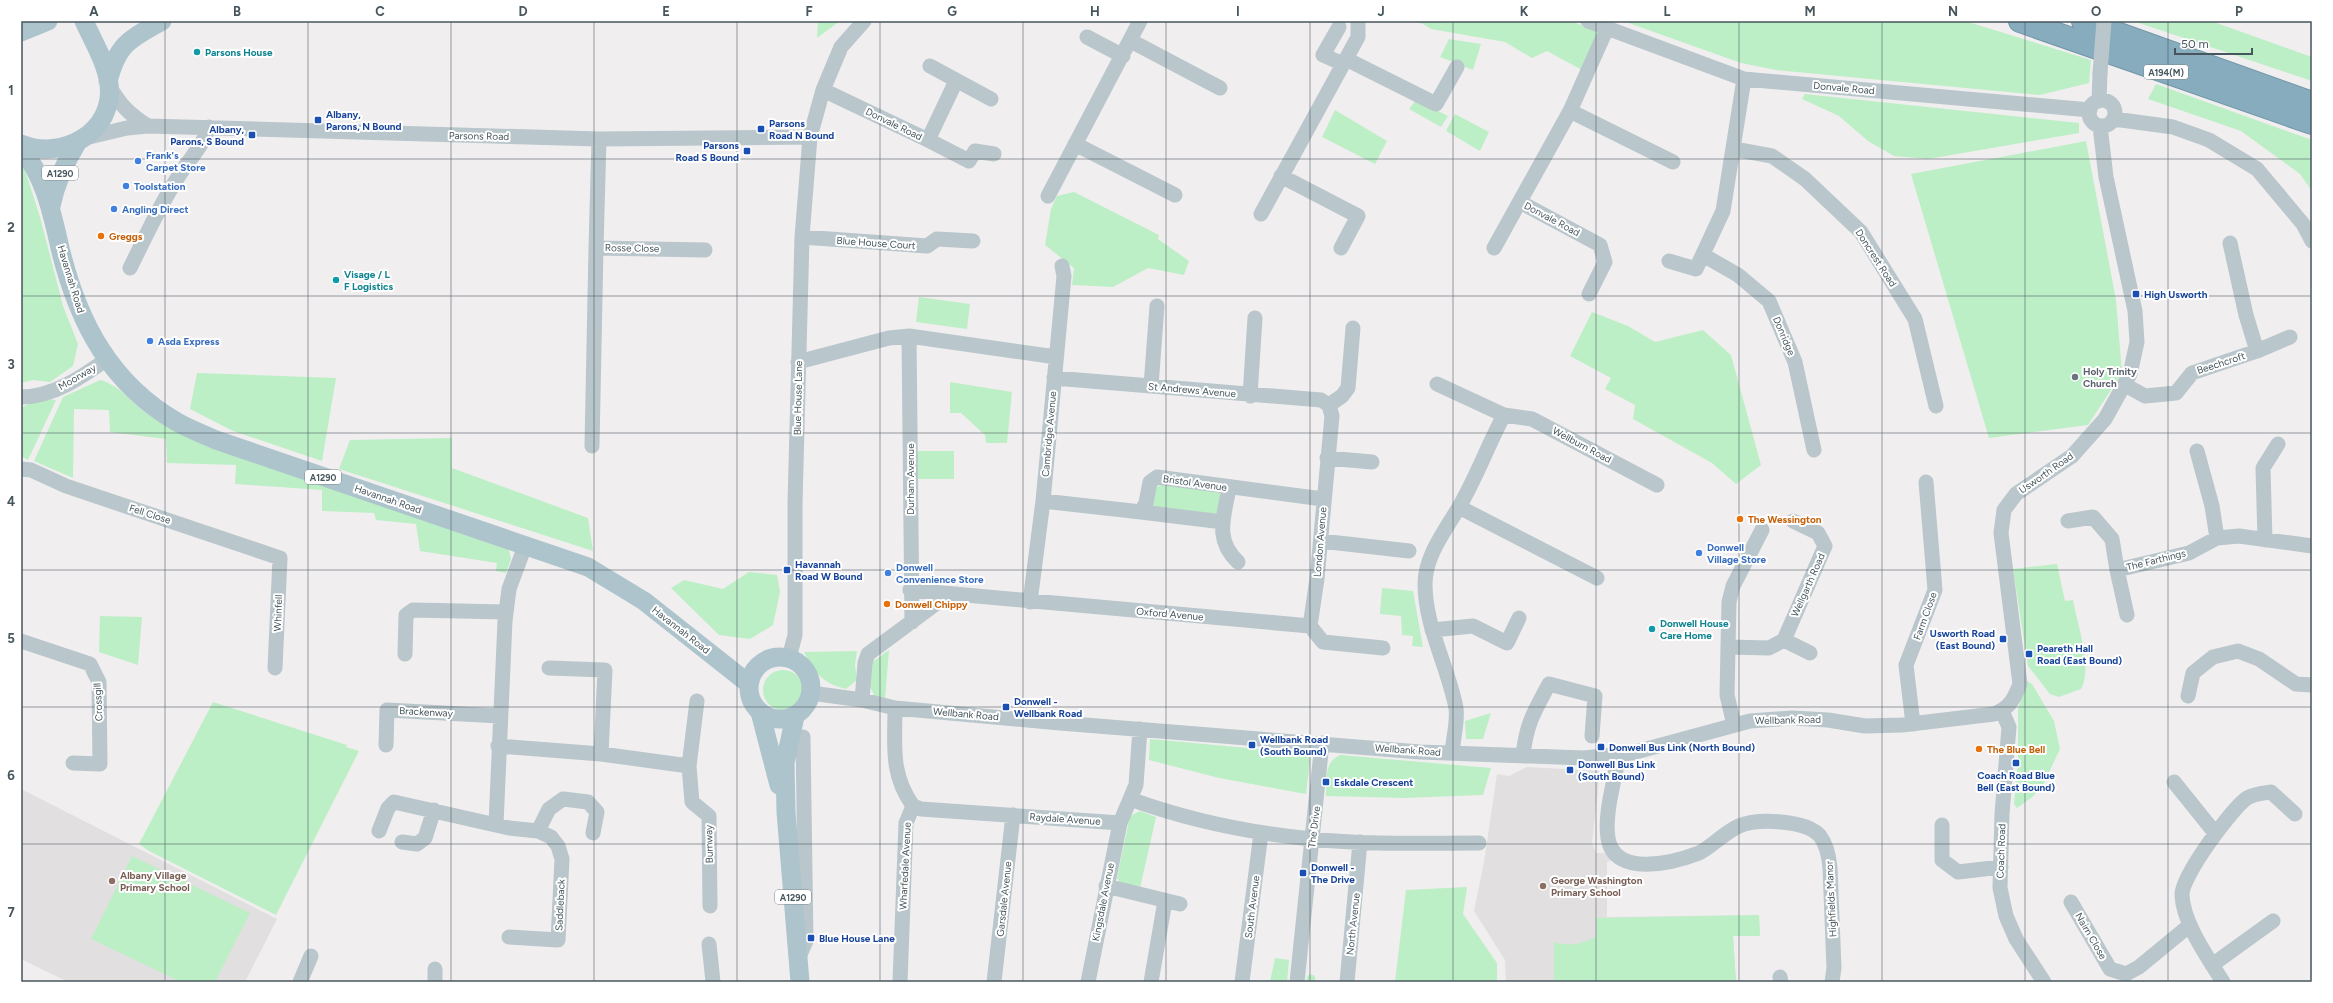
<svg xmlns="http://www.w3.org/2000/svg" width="2333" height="1003" font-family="Figtree,sans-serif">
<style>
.education{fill:#e2dfe1}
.green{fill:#bcefc5}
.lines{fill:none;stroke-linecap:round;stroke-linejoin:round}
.highway-casing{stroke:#7197a9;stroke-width:24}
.minor{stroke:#b9c6cb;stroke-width:15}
.major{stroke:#aec4cd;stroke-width:19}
.highway{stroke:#86acbd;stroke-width:22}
.minor-bridge{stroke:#b9c6cb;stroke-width:15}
.grid{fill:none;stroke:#46565c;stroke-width:1;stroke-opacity:0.55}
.culture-dot{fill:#0f9aa8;stroke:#fff;stroke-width:1.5}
.transit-dot{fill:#1a4fb4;stroke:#fff;stroke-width:1.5}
.shop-dot{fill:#3f7fe0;stroke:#fff;stroke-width:1.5}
.food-dot{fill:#e8710a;stroke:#fff;stroke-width:1.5}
.worship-dot{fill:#6b7280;stroke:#fff;stroke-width:1.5}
.education-dot{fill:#8d6e63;stroke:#fff;stroke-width:1.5}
.labels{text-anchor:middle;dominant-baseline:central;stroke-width:4;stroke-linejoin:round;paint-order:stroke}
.shield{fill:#fff;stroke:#7e898d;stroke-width:1}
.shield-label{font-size:9px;font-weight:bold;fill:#46565c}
.culture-label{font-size:10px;font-weight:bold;fill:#0d838f;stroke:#fff;text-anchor:start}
.street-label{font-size:10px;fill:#46565c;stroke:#fff}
.transit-label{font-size:10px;font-weight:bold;fill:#164399;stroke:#fff;text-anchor:start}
.shop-label{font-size:10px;font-weight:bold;fill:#366cbe;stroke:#fff;text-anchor:start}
.food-label{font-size:10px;font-weight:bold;fill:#c56008;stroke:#fff;text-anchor:start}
.worship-label{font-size:10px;font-weight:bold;fill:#5b616d;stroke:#fff;text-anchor:start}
.education-label{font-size:10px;font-weight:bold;fill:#785e54;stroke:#fff;text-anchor:start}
.neatline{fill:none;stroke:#46565c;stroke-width:1.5}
.grid-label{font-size:13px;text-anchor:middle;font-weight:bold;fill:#46565c}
</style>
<rect width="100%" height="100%" fill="#f1eeef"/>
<path class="education" d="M 1527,767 L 1600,771 L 1592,843 L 1596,853 L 1607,853 L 1611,861 L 1607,862 L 1607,917 L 1759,915 L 1760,936 L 1733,936 L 1736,982 L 1506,982 L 1505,960 L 1474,911 L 1484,862 L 1497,774 L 1509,776 Z
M 21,789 L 277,919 L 245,982 L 68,982 L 21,959 Z"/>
<path class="green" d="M 818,21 L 840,21 L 817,38 Z
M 1413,21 L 1570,21 L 1598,31 L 1582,70 L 1547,51 L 1532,58 L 1505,42 L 1431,29 L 1423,24 Z
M 1623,21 L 1965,21 L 2091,60 L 2089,83 L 2040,95 L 1776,70 L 1741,63 Z
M 2133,21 L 2211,21 L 2312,57 L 2312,81 Z
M 1449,39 L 1481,44 L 1473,70 L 1440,57 Z
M 2156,84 L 2312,140 L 2312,191 L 2300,174 L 2241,131 L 2148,99 Z
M 1805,94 L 2079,123 L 2079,133 L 1928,159 L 1894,156 L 1868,141 L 1839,116 L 1802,99 Z
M 1416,100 L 1448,116 L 1441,127 L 1409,109 Z
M 1335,110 L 1387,141 L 1375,164 L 1322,137 Z
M 1455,114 L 1489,132 L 1480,151 L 1446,131 Z
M 2086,141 L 2116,300 L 2122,373 L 2088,425 L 1989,438 L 1911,174 Z
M 21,164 L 24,167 L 40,217 L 63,306 L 78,344 L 73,366 L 50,382 L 33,380 L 21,383 Z
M 1074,192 L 1159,235 L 1158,239 L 1189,261 L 1184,275 L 1148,268 L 1113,287 L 1072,285 L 1074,268 L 1045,245 L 1051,209 L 1057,196 Z
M 919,297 L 970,304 L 967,329 L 916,322 Z
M 1592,312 L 1628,326 L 1655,342 L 1703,330 L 1731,355 L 1761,465 L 1736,484 L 1712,463 L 1633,419 L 1635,405 L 1605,389 L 1611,378 L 1570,356 Z
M 197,373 L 336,378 L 322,461 L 233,431 L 190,409 Z
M 100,380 C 120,385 132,404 149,415 C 167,428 187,436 206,444 L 509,550 L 511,559 L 506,573 L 496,571 L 497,563 L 420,551 L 416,524 L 376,520 L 374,513 L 322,511 L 322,490 L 235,484 L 236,465 L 167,463 L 166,439 L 110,432 L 109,410 L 74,409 L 73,478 L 34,461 L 63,397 Z
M 950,382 L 1012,392 L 1007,443 L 986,443 L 985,435 L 961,413 L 950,413 Z
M 49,399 L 56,400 L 28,460 L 21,456 L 22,407 L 35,401 Z
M 452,438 L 452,468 L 588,518 L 593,551 L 339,469 L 350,440 Z
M 917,451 L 954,451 L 954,479 L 917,479 Z
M 1165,483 L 1223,492 L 1219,514 L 1155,509 L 1153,506 L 1155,488 Z
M 2057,564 L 2065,601 L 2073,600 C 2077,623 2093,669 2081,689 L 2059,697 L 2050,694 L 2028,666 L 2013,569 Z
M 749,572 L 777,575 L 780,592 L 773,625 L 750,639 L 719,635 L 671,588 L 684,580 L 723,589 Z
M 1382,588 L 1413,591 L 1423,647 L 1412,646 L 1413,636 L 1402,635 L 1401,616 L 1380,614 Z
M 100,616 L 142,617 L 138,665 L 99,652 Z
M 889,650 L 885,699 L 876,698 L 870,687 L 870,664 Z
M 857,651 L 855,665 L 857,680 L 846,689 C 822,683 815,673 804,652 Z
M763 690a20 20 0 1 1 40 0a20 20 0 1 1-40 0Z
M 2027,681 L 2032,684 L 2054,721 L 2060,749 L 2042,787 L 2031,798 L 2017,808 L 2014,804 L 2018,762 L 2018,709 Z
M 213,702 L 347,745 L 346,747 L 359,751 L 276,915 L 149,851 L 139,844 Z
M 1491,713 L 1483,739 L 1466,739 L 1465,721 Z
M 1150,739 L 1303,753 L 1309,756 L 1310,761 L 1306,794 L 1219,778 L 1149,760 Z
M 1340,755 L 1491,768 L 1483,795 L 1404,798 L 1326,796 C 1327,779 1323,763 1340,755 Z
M 1140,811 L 1156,817 L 1140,888 L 1120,883 L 1117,878 L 1130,816 Z
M 132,856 L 250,913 L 215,982 L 181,982 L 91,939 Z
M 1467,887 L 1463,914 L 1497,963 L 1497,982 L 1395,982 L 1406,890 Z
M 1759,915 L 1760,936 L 1733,936 L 1736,982 L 1554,982 L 1554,942 C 1570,947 1581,944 1596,937 L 1596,918 Z
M 1275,958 L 1289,960 L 1287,982 L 1270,982 Z
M1306.5 979a4.5 4.5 0 1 1 9 0a4.5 4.5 0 1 1-9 0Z"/>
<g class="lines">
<defs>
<path id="highway" d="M 2020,21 L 2312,123
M 2083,21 L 2312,103"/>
</defs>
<use href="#highway" class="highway-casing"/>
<path class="minor" d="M 1588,21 L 1744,79 L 2090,110
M 1339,27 L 1323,55 L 1343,64
M 1087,37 L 1123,56
M 1131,41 L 1220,88
M 1346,59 L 1436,104 L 1457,67
M 930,66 L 991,99
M 109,85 C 119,104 130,115 148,126
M 823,90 L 928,140 L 956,81
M2089 113a13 13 0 1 1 26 0a13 13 0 1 1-26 0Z
M 2099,101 L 2100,73
M 1570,111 L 1673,162
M 2114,119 L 2173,127 L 2209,140 L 2257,169 L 2303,224 L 2312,241
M 85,138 L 127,128 L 148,126 L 599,139 L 810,137
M 599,139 L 596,248 L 705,250
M 928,140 L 969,161 L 975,151 L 994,154
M 1075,144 L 1175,195
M 1734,149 L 1772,156 L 1805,179 L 1861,232 L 1915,319 L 1936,406
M 1281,176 L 1358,216 L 1341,248
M 1048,196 L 1140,21
M 1520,202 L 1600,245 L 1605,262 L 1589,294
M 1261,214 L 1358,37 L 1358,21
M 802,237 L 927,246 L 937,239 L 973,241
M 2230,243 L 2246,315 L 2257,351
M 1494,248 L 1570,111 L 1607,28
M 1703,255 L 1738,275 L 1769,301 L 1795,362 L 1814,450
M 1669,261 L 1696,269 L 1723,211 L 1744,79
M 130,268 C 146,236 161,202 182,171 C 192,156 203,145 209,127
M 909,336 L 912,622
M 798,362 L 889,338 L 909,336 L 1056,357
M 1054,378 L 1321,400 L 1329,405
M 1437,384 L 1504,415
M 2125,385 L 2145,396 L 2176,393 L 2192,373 L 2257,351 L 2290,337
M 1151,386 L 1157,306
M 1250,396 L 1255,318
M 21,397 C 53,397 82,377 107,359
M 592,446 L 596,248
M 2197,451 L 2212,506 L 2217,538
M 1327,458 L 1372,462
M 21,469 L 31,470 L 66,486 L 280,558 L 275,668
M 1229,488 C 1224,517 1214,539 1238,562
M 1043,501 L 1141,512 L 1146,503 L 1150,482 L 1157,477 L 1323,499
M 1459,507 L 1597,578
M 1141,512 L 1223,522
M 2068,521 L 2093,517 L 2112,539 L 2117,570 L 2127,615
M 2265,540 L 2263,468 L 2278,444
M 1321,541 L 1409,551
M 2117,570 L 2189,553 L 2217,538 L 2239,536 L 2312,546
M 910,590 L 1310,626 L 1323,642 L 1383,648
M 1030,602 L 1043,501 L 1064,276 L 1062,266
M 1310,626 L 1317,579 L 1332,416 L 1329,405 L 1342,396 L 1348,388 L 1353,328
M 1432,630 L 1473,626 L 1507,643 L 1519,618
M 1784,640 L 1810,653
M 21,641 L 90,664 L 99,682 L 100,764 L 73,763
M 1728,647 L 1729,602 L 1733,586 L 1762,530
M 405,654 L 406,615 L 413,610 L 506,612
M 789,658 L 795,635 L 795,504 L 802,237 L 810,137 L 823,90 L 841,47 L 864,21
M 549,668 L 605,670 L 601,754
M 811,693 L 862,700 L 895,708 L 1060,723 L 1420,752 L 1584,758 L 1632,753 L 1750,721 L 1792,718 L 1828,720 L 1865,726 L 1902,725 L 1994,714 C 2010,708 2014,699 2020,684 L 2001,533 L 2004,510 L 2016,494 L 2072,456 L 2105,419 L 2130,374 L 2137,342 L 2135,311 L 2106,177 L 2100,126
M 2188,696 L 2193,673 L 2213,657 L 2238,651 L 2259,659 L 2296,684 L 2312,685
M 862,700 L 865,663 L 868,654 L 949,594
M 697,701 L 689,766 L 692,802 L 709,816 L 710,906
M 895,708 C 895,746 890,773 913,806
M 2002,711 L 2009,727 L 2002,814 L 2000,888 L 2006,916 L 2016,939 L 2044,982
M 1913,724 L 1906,665 L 1935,590 L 1926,482
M 1734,725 L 1727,695 L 1728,647 L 1769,648 L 1784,640 L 1825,546 L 1818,533 L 1793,521
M 386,745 L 387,710 L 500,716
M 498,746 L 601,754 L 689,766
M 1452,753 C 1453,739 1458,721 1456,708 C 1448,666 1425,627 1425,584 C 1425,556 1445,531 1459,507 C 1476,478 1488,445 1504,415 L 1532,419 L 1657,485
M 1619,754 C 1615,779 1604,814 1608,838 C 1614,878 1673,863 1699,853 C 1710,848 1725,832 1739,826 C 1758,818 1806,820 1820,836 C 1827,845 1829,857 1830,868 L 1834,968 L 1832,982
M 1523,756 C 1526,724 1534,712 1549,684 L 1595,696 L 1592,736
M 2174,782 L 2215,833
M 1130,799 C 1188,820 1250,833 1312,839 C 1367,845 1424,843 1479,843
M 913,806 L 921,809 L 1120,823 L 1136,785 L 1140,729
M 496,824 L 505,621 L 509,589 L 525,546
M 1942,825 L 1942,860 L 1958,872 L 2001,867
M 379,831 L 388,808 L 394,802 L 509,828 L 538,831 L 551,837 L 558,846 L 562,859 L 558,940 L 509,937
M 538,831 L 549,809 L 563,799 L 588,802 L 597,812 L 593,833
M 402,842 L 417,844 L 425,838 L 434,810
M 1106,886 L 1180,904
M 2071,902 L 2110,969 L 2126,974 L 2139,967 L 2190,925
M 709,944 L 713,982
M 798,959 L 806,941 L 803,737
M 2212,965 L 2273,921
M 435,969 L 435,982
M 1780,977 L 1781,982
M 300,982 L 311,956
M 900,982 L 906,823 L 913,806
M 994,982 L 1013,815
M 1088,982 L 1120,823
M 1151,982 L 1165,901
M 1242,982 L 1261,833
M 1297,982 L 1322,743
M 1347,982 L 1360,842
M 2223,982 C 2208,958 2183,923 2182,895 C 2181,877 2232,808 2247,798 C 2253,794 2264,793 2271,792 L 2295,814"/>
<path class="major" d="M 21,32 L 48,21
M 108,81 C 118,43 129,40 162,21
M 21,144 C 62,161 115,132 109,84 C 106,62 93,41 84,21
M 21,148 C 46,179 52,214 61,252 C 79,324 111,384 177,422 C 189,429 203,434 216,440 L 588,567 L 644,601 L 749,684
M 51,206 C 56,182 64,164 77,143
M749 688a31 31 0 1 1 62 0a31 31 0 1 1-62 0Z
M 760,712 L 779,785
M 795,716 L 785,763 L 786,812 L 800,982"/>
<use href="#highway" class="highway"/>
<path class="minor-bridge" d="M 2100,73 L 2104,21"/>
</g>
<path class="grid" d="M 165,21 L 165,982M 308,21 L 308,982M 451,21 L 451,982M 594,21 L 594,982M 737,21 L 737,982M 880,21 L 880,982M 1023,21 L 1023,982M 1166,21 L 1166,982M 1310,21 L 1310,982M 1453,21 L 1453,982M 1596,21 L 1596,982M 1739,21 L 1739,982M 1882,21 L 1882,982M 2025,21 L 2025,982M 2168,21 L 2168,982M 21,159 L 2312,159M 21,296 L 2312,296M 21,433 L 2312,433M 21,570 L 2312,570M 21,707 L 2312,707M 21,844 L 2312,844"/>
<g class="culture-dot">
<circle cx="197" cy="52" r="4"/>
<circle cx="336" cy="280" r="4"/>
<circle cx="1652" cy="629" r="4"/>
</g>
<g class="transit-dot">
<rect x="314" y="116" width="8" height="8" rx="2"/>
<rect x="757" y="125" width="8" height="8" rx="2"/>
<rect x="248" y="131" width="8" height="8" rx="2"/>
<rect x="743" y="147" width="8" height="8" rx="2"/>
<rect x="2132" y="290" width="8" height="8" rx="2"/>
<rect x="783" y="566" width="8" height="8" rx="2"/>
<rect x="1999" y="635" width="8" height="8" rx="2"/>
<rect x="2025" y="650" width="8" height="8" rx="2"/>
<rect x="1002" y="703" width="8" height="8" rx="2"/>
<rect x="1248" y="741" width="8" height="8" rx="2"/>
<rect x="1597" y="743" width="8" height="8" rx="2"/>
<rect x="2012" y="759" width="8" height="8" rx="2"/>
<rect x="1566" y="766" width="8" height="8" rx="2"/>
<rect x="1322" y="778" width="8" height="8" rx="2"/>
<rect x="1299" y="869" width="8" height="8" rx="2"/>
<rect x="807" y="934" width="8" height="8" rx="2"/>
</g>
<g class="shop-dot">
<circle cx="138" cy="161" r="4"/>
<circle cx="126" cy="186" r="4"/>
<circle cx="114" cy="209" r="4"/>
<circle cx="150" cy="341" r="4"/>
<circle cx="1699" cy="553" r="4"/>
<circle cx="888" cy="573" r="4"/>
</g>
<g class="food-dot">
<circle cx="101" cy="236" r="4"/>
<circle cx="1740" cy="519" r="4"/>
<circle cx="887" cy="604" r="4"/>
<circle cx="1979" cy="749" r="4"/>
</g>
<circle class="worship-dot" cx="2075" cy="377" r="4"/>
<g class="education-dot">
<circle cx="112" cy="881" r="4"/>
<circle cx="1543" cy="886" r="4"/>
</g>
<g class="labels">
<g class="shield">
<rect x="2144" y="65" width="44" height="14" rx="3"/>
<rect x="42" y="166" width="36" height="14" rx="3"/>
<rect x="305" y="470" width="36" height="14" rx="3"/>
<rect x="775" y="890" width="36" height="14" rx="3"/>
</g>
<g class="shield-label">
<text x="2166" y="72">A194(M)</text>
<text x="60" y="173">A1290</text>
<text x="323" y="477">A1290</text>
<text x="793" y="897">A1290</text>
</g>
<g class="culture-label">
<text x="205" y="52">Parsons House</text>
<text x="344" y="274">Visage / L<tspan x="344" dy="12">F Logistics</tspan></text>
<text x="1660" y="623">Donwell House<tspan x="1660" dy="12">Care Home</tspan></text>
</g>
<g class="street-label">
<text transform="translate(1844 88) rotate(5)">Donvale Road</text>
<text transform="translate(894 124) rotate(26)">Donvale Road</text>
<text transform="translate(479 136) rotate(1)">Parsons Road</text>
<text transform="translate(1552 219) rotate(28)">Donvale Road</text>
<text transform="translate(876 243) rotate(4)">Blue House Court</text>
<text transform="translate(632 248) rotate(1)">Rosse Close</text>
<text transform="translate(1876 258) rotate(57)">Doncrest Road</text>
<text transform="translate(71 279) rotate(73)">Havannah Road</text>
<text transform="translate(1784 336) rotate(67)">Donridge</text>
<text transform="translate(2221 363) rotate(-18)">Beechcroft</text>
<text transform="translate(77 377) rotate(-30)">Moorway</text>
<text transform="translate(1192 390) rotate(5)">St Andrews Avenue</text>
<text transform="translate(798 398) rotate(-89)">Blue House Lane</text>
<text transform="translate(1049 434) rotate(-85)">Cambridge Avenue</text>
<text transform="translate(1582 445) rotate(28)">Wellburn Road</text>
<text transform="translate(2046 473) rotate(-35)">Usworth Road</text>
<text transform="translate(910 479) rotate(-90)">Durham Avenue</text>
<text transform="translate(1195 483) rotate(8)">Bristol Avenue</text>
<text transform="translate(388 499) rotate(19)">Havannah Road</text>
<text transform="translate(150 514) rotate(18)">Fell Close</text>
<text transform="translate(1320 542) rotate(-85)">London Avenue</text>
<text transform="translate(2156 560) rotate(-14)">The Farthings</text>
<text transform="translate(1808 585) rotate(-66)">Wellgarth Road</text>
<text transform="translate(278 613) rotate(-88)">Whinfell</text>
<text transform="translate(1170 614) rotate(5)">Oxford Avenue</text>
<text transform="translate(1925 616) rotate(-70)">Farm Close</text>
<text transform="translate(681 630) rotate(38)">Havannah Road</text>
<text transform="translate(98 702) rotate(-93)">Crossgill</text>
<text transform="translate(426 712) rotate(3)">Brackenway</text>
<text transform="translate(966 714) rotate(5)">Wellbank Road</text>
<text transform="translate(1788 720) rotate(-1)">Wellbank Road</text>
<text transform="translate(1408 750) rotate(4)">Wellbank Road</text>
<text transform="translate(1065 819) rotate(4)">Raydale Avenue</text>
<text transform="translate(1314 827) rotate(-83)">The Drive</text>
<text transform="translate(709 844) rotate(-91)">Burnway</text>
<text transform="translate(2001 851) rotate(-88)">Coach Road</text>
<text transform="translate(905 866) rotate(-87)">Wharfedale Avenue</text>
<text transform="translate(1004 899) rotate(-84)">Garsdale Avenue</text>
<text transform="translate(1831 899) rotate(-93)">Highfields Manor</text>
<text transform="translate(1103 902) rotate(-79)">Kingsdale Avenue</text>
<text transform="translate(560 905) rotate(-87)">Saddleback</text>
<text transform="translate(1252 907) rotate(-83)">South Avenue</text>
<text transform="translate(1353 924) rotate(-84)">North Avenue</text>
<text transform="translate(2091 936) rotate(60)">Nairn Close</text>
</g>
<g class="transit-label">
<text x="326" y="114">Albany,<tspan x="326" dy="12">Parons, N Bound</tspan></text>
<text x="769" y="123">Parsons<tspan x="769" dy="12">Road N Bound</tspan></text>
<text x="244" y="129" text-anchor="end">Albany,<tspan x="244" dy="12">Parons, S Bound</tspan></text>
<text x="739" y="145" text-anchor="end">Parsons<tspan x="739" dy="12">Road S Bound</tspan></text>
<text x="2144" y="294">High Usworth</text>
<text x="795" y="564">Havannah<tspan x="795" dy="12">Road W Bound</tspan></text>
<text x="1995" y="633" text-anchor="end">Usworth Road<tspan x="1995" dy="12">(East Bound)</tspan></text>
<text x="2037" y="648">Peareth Hall<tspan x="2037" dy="12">Road (East Bound)</tspan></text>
<text x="1014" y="701">Donwell -<tspan x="1014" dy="12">Wellbank Road</tspan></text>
<text x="1260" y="739">Wellbank Road<tspan x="1260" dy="12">(South Bound)</tspan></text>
<text x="1609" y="747">Donwell Bus Link (North Bound)</text>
<text x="1578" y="764">Donwell Bus Link<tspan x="1578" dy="12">(South Bound)</tspan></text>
<text x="2016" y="775" text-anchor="middle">Coach Road Blue<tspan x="2016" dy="12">Bell (East Bound)</tspan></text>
<text x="1334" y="782">Eskdale Crescent</text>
<text x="1311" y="867">Donwell -<tspan x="1311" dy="12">The Drive</tspan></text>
<text x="819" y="938">Blue House Lane</text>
</g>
<g class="shop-label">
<text x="146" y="155">Frank's<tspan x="146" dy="12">Carpet Store</tspan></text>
<text x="134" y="186">Toolstation</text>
<text x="122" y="209">Angling Direct</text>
<text x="158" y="341">Asda Express</text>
<text x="1707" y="547">Donwell<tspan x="1707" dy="12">Village Store</tspan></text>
<text x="896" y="567">Donwell<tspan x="896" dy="12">Convenience Store</tspan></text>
</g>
<g class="food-label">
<text x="109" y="236">Greggs</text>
<text x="1748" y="519">The Wessington</text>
<text x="895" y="604">Donwell Chippy</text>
<text x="1987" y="749">The Blue Bell</text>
</g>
<g class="worship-label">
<text x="2083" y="371">Holy Trinity<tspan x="2083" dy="12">Church</tspan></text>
</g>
<g class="education-label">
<text x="120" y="875">Albany Village<tspan x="120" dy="12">Primary School</tspan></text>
<text x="1551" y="880">George Washington<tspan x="1551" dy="12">Primary School</tspan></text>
</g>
</g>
<rect width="2333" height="1003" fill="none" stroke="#ffffff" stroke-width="44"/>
<path d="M2175 48v6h77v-6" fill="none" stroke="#46565c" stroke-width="2"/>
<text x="2181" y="48" font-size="12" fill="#46565c" stroke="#ffffff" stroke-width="3" paint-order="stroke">50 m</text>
<rect x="22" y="22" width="2289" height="959" class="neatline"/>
<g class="grid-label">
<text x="94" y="16">A</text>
<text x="237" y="16">B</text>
<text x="380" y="16">C</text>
<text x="523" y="16">D</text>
<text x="666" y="16">E</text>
<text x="809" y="16">F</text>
<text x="952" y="16">G</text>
<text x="1095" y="16">H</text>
<text x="1238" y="16">I</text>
<text x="1381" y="16">J</text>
<text x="1524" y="16">K</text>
<text x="1667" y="16">L</text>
<text x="1810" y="16">M</text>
<text x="1953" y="16">N</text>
<text x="2096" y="16">O</text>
<text x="2239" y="16">P</text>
<text x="11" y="95">1</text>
<text x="11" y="232">2</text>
<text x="11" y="369">3</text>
<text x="11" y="506">4</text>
<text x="11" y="643">5</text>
<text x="11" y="780">6</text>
<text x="11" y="917">7</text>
</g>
</svg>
